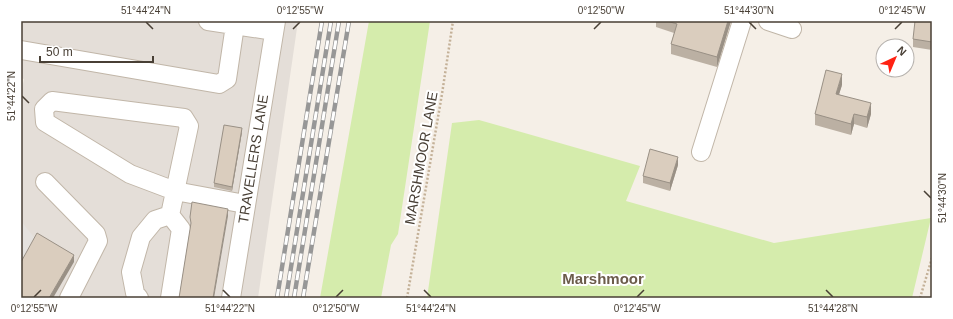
<svg xmlns="http://www.w3.org/2000/svg" width="953" height="319" font-family="Arial,sans-serif">
<style>
.industrial{fill:#e4ded8}
.green{fill:#d5ecac}
.parking{fill:#e5e2df}
.lines{fill:none;stroke-linecap:round;stroke-linejoin:round}
.minor-casing{stroke:#c1b6a8;stroke-width:20}
.path{stroke:#c4b198;stroke-width:2.5;stroke-dasharray:2 2;stroke-linecap:butt}
.minor{stroke:#fff;stroke-width:18}
.rail-casing{stroke:#979797;stroke-width:4.5}
.rail{stroke:#fff;stroke-width:3;stroke-dasharray:9;stroke-linecap:butt}
.wall{fill:#bbb0a3}
.shaded-wall{fill:#999085}
.building{fill:#dacdbe;stroke:#999085}
.ticks{fill:none;stroke:#483f35;stroke-width:1.5}
.labels{text-anchor:middle;dominant-baseline:central;stroke-width:4;stroke-linejoin:round;paint-order:stroke}
.street-label{font-size:14px;fill:#483f35;stroke:#fff}
.neighbourhood-label{font-size:15px;font-weight:bold;fill:#6c5c4b;stroke:#fff}
.neatline{fill:none;stroke:#483f35;stroke-width:1.5}
.ticks-label{font-size:10px;text-anchor:middle;fill:#483f35}
</style>
<rect width="100%" height="100%" fill="#f5efe7"/>
<path class="industrial" d="M 21,21 L 298,21 L 258,298 L 21,298 L 21,94 L 24,79 L 21,78 Z"/>
<path class="green" d="M 369,21 L 430,21 L 398,234 L 391,245 L 381,298 L 320,298 Z
M 479,120 L 640,166 L 626,201 L 774,243 L 931,218 L 912,298 L 427,298 L 452,123 Z"/>
<path class="parking" d="M 21,221 L 37,241 L 21,270 Z"/>
<g class="lines">
<defs>
<path id="minor" d="M 208,21 L 274,31
M 768,21 L 792,29
M 21,50 L 219,84 L 227,79 L 235,25
M 701,152 L 742,21
M 45,182 L 96,234 L 98,241 L 69,298
M 170,215 L 181,229 L 170,298
M 139,298 L 135,293 L 131,272 L 141,237 L 155,220 L 170,215 L 189,126 L 184,118 L 52,101 L 44,109 L 45,122 L 130,174 L 175,191 L 245,204
M 231,298 L 276,21"/>
</defs>
<use href="#minor" class="minor-casing"/>
<path class="path" d="M 407,298 L 442,94 L 453,21
M 920,298 L 932,258"/>
<use href="#minor" class="minor"/>
<defs>
<path id="rail" d="M 277,298 L 322,21
M 286,298 L 331,21
M 294,298 L 339,21
M 303,298 L 349,21"/>
</defs>
<use href="#rail" class="rail-casing"/>
<use href="#rail" class="rail"/>
</g>
<path class="wall" d="M 656,21 L 731,21 L 717,67 L 671,54 L 671,44 L 674,33 L 656,27 Z
M 932,21 L 932,50 L 913,47 L 913,39 Z
M 842,85 L 839,94 L 871,114 L 867,128 L 854,124 L 851,135 L 815,125 L 815,114 Z
M 242,132 L 232,191 L 214,187 L 214,183 Z
M 678,165 L 670,191 L 643,183 L 643,176 Z"/>
<path class="shaded-wall" d="M 728,21 L 731,21 L 717,67 L 717,57 Z
M 842,74 L 842,85 L 836,104 L 836,94 Z
M 871,103 L 871,114 L 867,128 L 867,117 Z
M 854,114 L 854,124 L 851,135 L 851,124 Z
M 242,128 L 242,132 L 232,191 L 232,187 Z
M 678,157 L 678,165 L 670,191 L 670,183 Z
M 228,209 L 228,216 L 214,298 L 213,298 Z
M 74,255 L 74,262 L 53,298 L 49,298 Z"/>
<path class="building" d="M 667,21 L 728,21 L 717,57 L 671,44 L 677,24 Z
M 915,21 L 932,21 L 932,42 L 913,39 Z
M 826,70 L 842,74 L 836,94 L 871,103 L 867,117 L 854,114 L 851,124 L 815,114 Z
M 224,125 L 242,128 L 232,187 L 214,183 Z
M 650,149 L 678,157 L 670,183 L 643,176 Z
M 192,202 L 228,209 L 213,298 L 179,298 L 191,223 L 190,217 Z
M 37,233 L 74,255 L 49,298 L 21,298 L 21,262 Z"/>
<path class="ticks" d="M 146,22 L 153,29M 749,22 L 756,29M 293,29 L 300,22M 594,29 L 601,22M 895,29 L 902,22M 22,96 L 29,103M 924,191 L 931,198M 223,290 L 230,297M 424,290 L 431,297M 826,290 L 833,297M 34,297 L 41,290M 336,297 L 343,290M 637,297 L 644,290"/>
<g class="labels">
<g class="street-label">
<text transform="translate(421 158) rotate(-80)">MARSHMOOR LANE</text>
<text transform="translate(253 159) rotate(-81)">TRAVELLERS LANE</text>
</g>
<g class="neighbourhood-label">
<text x="603" y="278">Marshmoor</text>
</g>
</g>
<rect width="953" height="319" fill="none" stroke="#ffffff" stroke-width="44"/>
<g transform="translate(895 58) rotate(44)"><circle r="19" fill="#ffffff" stroke="#b6b2ae"/>
<path d="M0-3L7 15L0 10L-7 15Z" fill="#ff2213"/>
<text y="-6" font-size="11" font-weight="bold" text-anchor="middle" fill="#483f35">N</text>
</g>
<path d="M40 56v6h113v-6" fill="none" stroke="#483f35" stroke-width="2"/>
<text x="46" y="56" font-size="12" fill="#483f35" stroke="#ffffff" stroke-width="3" paint-order="stroke">50 m</text>
<rect x="22" y="22" width="909" height="275" class="neatline"/>
<g class="ticks-label">
<text x="146" y="14">51°44'24"N</text>
<text x="300" y="14">0°12'55"W</text>
<text x="601" y="14">0°12'50"W</text>
<text x="749" y="14">51°44'30"N</text>
<text x="902" y="14">0°12'45"W</text>
<text transform="translate(11 96) rotate(-90)" y="4">51°44'22"N</text>
<text transform="translate(942 198) rotate(-90)" y="4">51°44'30"N</text>
<text x="34" y="312">0°12'55"W</text>
<text x="230" y="312">51°44'22"N</text>
<text x="336" y="312">0°12'50"W</text>
<text x="431" y="312">51°44'24"N</text>
<text x="637" y="312">0°12'45"W</text>
<text x="833" y="312">51°44'28"N</text>
</g>
</svg>
